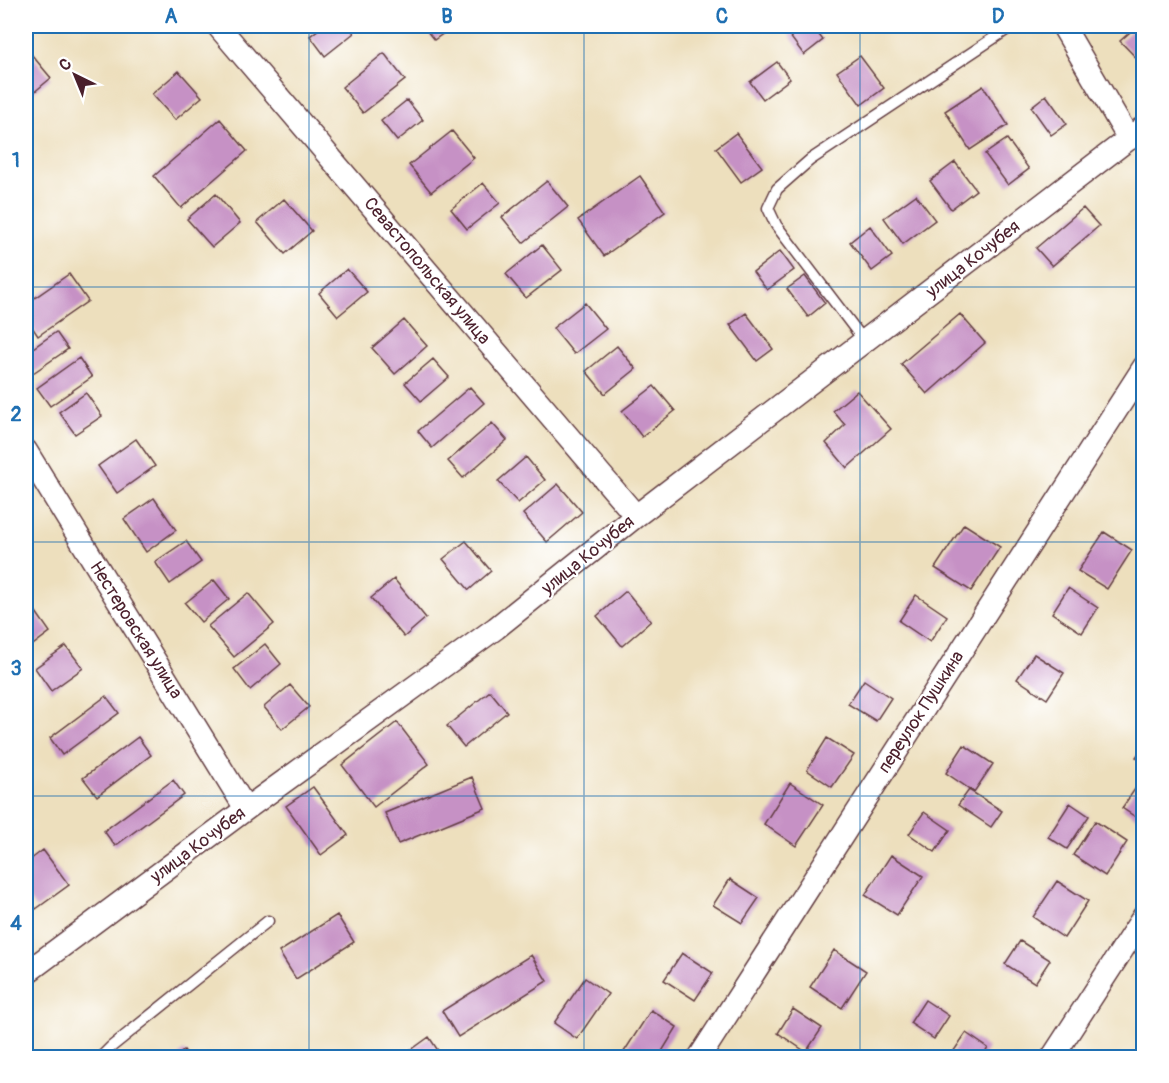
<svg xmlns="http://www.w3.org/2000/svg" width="1169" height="1083" font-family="Pangolin,sans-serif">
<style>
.building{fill:#c691c5}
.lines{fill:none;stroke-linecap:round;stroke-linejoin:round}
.lane-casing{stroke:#623c41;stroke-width:13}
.street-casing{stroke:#623c41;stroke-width:25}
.lane{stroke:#fff;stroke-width:10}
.street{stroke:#fff;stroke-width:22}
.grid{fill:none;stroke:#1f6fb2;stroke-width:1.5;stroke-opacity:0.55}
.labels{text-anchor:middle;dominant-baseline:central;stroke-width:4.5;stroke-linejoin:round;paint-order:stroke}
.street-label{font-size:18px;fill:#4a1f2b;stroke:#fff}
.neatline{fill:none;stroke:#1f6fb2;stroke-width:2}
.grid-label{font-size:20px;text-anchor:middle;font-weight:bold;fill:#1f6fb2}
</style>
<rect width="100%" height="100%" fill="#fff"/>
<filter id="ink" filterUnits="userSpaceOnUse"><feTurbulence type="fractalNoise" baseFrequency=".0167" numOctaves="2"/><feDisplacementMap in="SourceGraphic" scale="12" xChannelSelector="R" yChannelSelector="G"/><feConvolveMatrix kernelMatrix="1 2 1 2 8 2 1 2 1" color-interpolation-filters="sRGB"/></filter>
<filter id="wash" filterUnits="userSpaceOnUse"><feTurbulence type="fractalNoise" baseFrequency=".008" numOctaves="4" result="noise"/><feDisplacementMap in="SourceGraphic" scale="24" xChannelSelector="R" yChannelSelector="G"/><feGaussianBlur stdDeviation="1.35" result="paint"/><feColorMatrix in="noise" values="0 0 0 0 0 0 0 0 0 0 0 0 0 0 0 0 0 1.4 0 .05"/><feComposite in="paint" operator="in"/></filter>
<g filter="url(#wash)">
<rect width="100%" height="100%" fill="#eddfbd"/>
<g id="blocks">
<path class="building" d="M 323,26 L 348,26 L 354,33 L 325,56 L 310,36 Z
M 423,26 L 454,26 L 434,40 Z
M 802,26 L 812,26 L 823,40 L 804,55 L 789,35 Z
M 901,26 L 920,26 L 908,34 Z
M 1137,26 L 1144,26 L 1144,66 L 1120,41 Z
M 26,48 L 51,78 L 26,99 Z
M 384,53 L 405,80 L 363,113 L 342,87 Z
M 860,56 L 884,88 L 861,105 L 837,72 Z
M 777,62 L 790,79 L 763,99 L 750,82 Z
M 179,71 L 202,97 L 175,120 L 152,94 Z
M 983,86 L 1008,125 L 970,150 L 945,111 Z
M 1046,95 L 1067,124 L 1051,135 L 1031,107 Z
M 407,100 L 423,120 L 397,141 L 381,121 Z
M 220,119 L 247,151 L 181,208 L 154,176 Z
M 452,131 L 474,158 L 431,192 L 409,165 Z
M 736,133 L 762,167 L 741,182 L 716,148 Z
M 1007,139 L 1029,169 L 1008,185 L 985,154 Z
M 955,162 L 976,190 L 951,209 L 930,181 Z
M 640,176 L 665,212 L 604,256 L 578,220 Z
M 547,181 L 568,207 L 523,243 L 502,217 Z
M 483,183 L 500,203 L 467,229 L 451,209 Z
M 216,194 L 240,223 L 212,247 L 187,219 Z
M 916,195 L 935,220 L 903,244 L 884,218 Z
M 284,199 L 312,231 L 285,254 L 257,222 Z
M 1083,208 L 1099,226 L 1052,266 L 1036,248 Z
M 870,226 L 892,256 L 872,271 L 850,242 Z
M 542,245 L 562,270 L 526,298 L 506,274 Z
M 780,251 L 794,270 L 767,290 L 753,272 Z
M 347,269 L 367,292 L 338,316 L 319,293 Z
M 69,274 L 88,301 L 38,336 L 26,318 L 26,304 Z
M 805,276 L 825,303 L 808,317 L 787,289 Z
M 585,303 L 606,329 L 574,354 L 553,328 Z
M 746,313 L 773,349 L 757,361 L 730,325 Z
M 960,314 L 985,343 L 927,394 L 901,364 Z
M 404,320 L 427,346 L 395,374 L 372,348 Z
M 56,332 L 68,349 L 33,373 L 26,361 L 26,353 Z
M 617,346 L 636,369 L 605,394 L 586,371 Z
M 79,358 L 92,377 L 50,406 L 37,388 Z
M 433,359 L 449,377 L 421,401 L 405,383 Z
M 654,386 L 675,411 L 642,437 L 622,411 Z
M 470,387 L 484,403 L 432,448 L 418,431 Z
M 857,391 L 891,429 L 847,468 L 826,443 L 845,425 L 833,411 Z
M 86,393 L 102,416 L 75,434 L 59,412 Z
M 492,423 L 507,440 L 463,478 L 448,461 Z
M 136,439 L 155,466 L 117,493 L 98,466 Z
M 526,457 L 545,480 L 518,503 L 498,481 Z
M 558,484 L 582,512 L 547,542 L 523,514 Z
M 154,498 L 176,530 L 146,552 L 124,519 Z
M 964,524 L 1000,547 L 971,591 L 935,568 Z
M 1104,532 L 1132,550 L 1107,589 L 1078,571 Z
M 186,541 L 201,562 L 170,584 L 155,562 Z
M 466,541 L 491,571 L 469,590 L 443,559 Z
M 394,579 L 426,618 L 404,637 L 371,598 Z
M 214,580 L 229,599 L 201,622 L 185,603 Z
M 1068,588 L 1098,608 L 1082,633 L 1052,613 Z
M 626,591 L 651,621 L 622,646 L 597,616 Z
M 248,593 L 274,624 L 234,657 L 208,626 Z
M 916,595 L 947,616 L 930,642 L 899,621 Z
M 36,612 L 50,632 L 26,650 L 26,620 Z
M 265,644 L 281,664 L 250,690 L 234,669 Z
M 66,646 L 83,668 L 51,691 L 35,668 Z
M 1034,654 L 1064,673 L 1047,699 L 1017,679 Z
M 1144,655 L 1144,673 L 1136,667 Z
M 864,680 L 891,698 L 876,721 L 848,704 Z
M 290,685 L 309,707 L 282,729 L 264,707 Z
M 490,691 L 507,712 L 464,747 L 447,726 Z
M 106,696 L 119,713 L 62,755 L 50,738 Z
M 397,722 L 429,764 L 374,807 L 342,765 Z
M 138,737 L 151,755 L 97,796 L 83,778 Z
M 827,738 L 854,755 L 832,787 L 807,770 Z
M 964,745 L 993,764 L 974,792 L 946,773 Z
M 1144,746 L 1144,762 L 1136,757 Z
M 472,777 L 485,808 L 398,844 L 385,813 Z
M 173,780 L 184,795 L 115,846 L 104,831 Z
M 790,783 L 823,805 L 796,846 L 764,824 Z
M 313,787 L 348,835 L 321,855 L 286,806 Z
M 1135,789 L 1144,795 L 1143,822 L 1122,808 Z
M 969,790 L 1002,811 L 991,827 L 958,805 Z
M 1070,803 L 1089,816 L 1067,849 L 1048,837 Z
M 924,812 L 950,830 L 935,852 L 909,834 Z
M 1095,821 L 1127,842 L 1105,876 L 1073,855 Z
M 43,850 L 69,885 L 36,909 L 26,895 L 26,863 Z
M 891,855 L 923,876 L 897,915 L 865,895 Z
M 730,879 L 759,898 L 742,923 L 713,905 Z
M 1057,881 L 1088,901 L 1064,938 L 1033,917 Z
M 337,915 L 354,942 L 296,979 L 279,952 Z
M 1020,941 L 1050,960 L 1035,983 L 1005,964 Z
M 834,950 L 866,971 L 842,1008 L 810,987 Z
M 682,953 L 713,973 L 695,1000 L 664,980 Z
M 531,955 L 547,981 L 458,1037 L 442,1011 Z
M 585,978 L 608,994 L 577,1039 L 554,1023 Z
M 925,1000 L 949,1016 L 934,1039 L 910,1023 Z
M 793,1009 L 822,1028 L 806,1052 L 778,1033 Z
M 651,1010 L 677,1027 L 658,1058 L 620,1058 Z
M 966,1033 L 988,1048 L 982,1058 L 949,1058 Z
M 429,1037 L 443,1058 L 400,1058 Z
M 184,1050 L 190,1058 L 176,1058 Z"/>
</g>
</g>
<g filter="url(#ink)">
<use href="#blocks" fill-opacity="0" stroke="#623c41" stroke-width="1.5"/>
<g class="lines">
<defs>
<path id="lane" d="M 865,342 L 776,225 L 768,208 L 777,189 L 810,160 L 1012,26
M 100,1058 L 111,1047 L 268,921"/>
<path id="street" d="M 218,26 L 636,516
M 1063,26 L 1129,139
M 26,451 L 246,809
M 26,973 L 246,809 L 496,628 L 636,516 L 1144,127
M 699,1058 L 1144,367
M 1052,1058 L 1144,916"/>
</defs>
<use href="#lane" class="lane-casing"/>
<use href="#street" class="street-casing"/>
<use href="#lane" class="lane"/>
<use href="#street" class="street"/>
</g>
</g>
<path class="grid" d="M 309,26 L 309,1058M 584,26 L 584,1058M 860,26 L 860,1058M 26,287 L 1144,287M 26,542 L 1144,542M 26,796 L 1144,796"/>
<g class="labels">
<g class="street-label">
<text transform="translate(973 259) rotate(-38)">улица Кочубея</text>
<text transform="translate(427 271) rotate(50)">Севастопольская улица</text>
<text transform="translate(588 555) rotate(-39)">улица Кочубея</text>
<text transform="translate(136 630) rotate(58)">Нестеровская улица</text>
<text transform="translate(921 712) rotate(-57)">переулок Пушкина</text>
<text transform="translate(198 845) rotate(-37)">улица Кочубея</text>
</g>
</g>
<rect width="1169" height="1083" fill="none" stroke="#fff" stroke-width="66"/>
<g transform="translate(75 75) rotate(317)" stroke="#ffffff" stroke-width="4.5" paint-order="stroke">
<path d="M0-4.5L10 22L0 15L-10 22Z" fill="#4a1f2b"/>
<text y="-9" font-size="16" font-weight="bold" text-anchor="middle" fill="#4a1f2b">С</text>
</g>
<rect x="33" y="33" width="1103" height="1017" class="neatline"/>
<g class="grid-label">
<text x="171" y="23">A</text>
<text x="447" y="23">B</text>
<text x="722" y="23">C</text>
<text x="998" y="23">D</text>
<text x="16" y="167">1</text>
<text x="16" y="421">2</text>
<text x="16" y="675">3</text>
<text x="16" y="930">4</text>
</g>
</svg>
